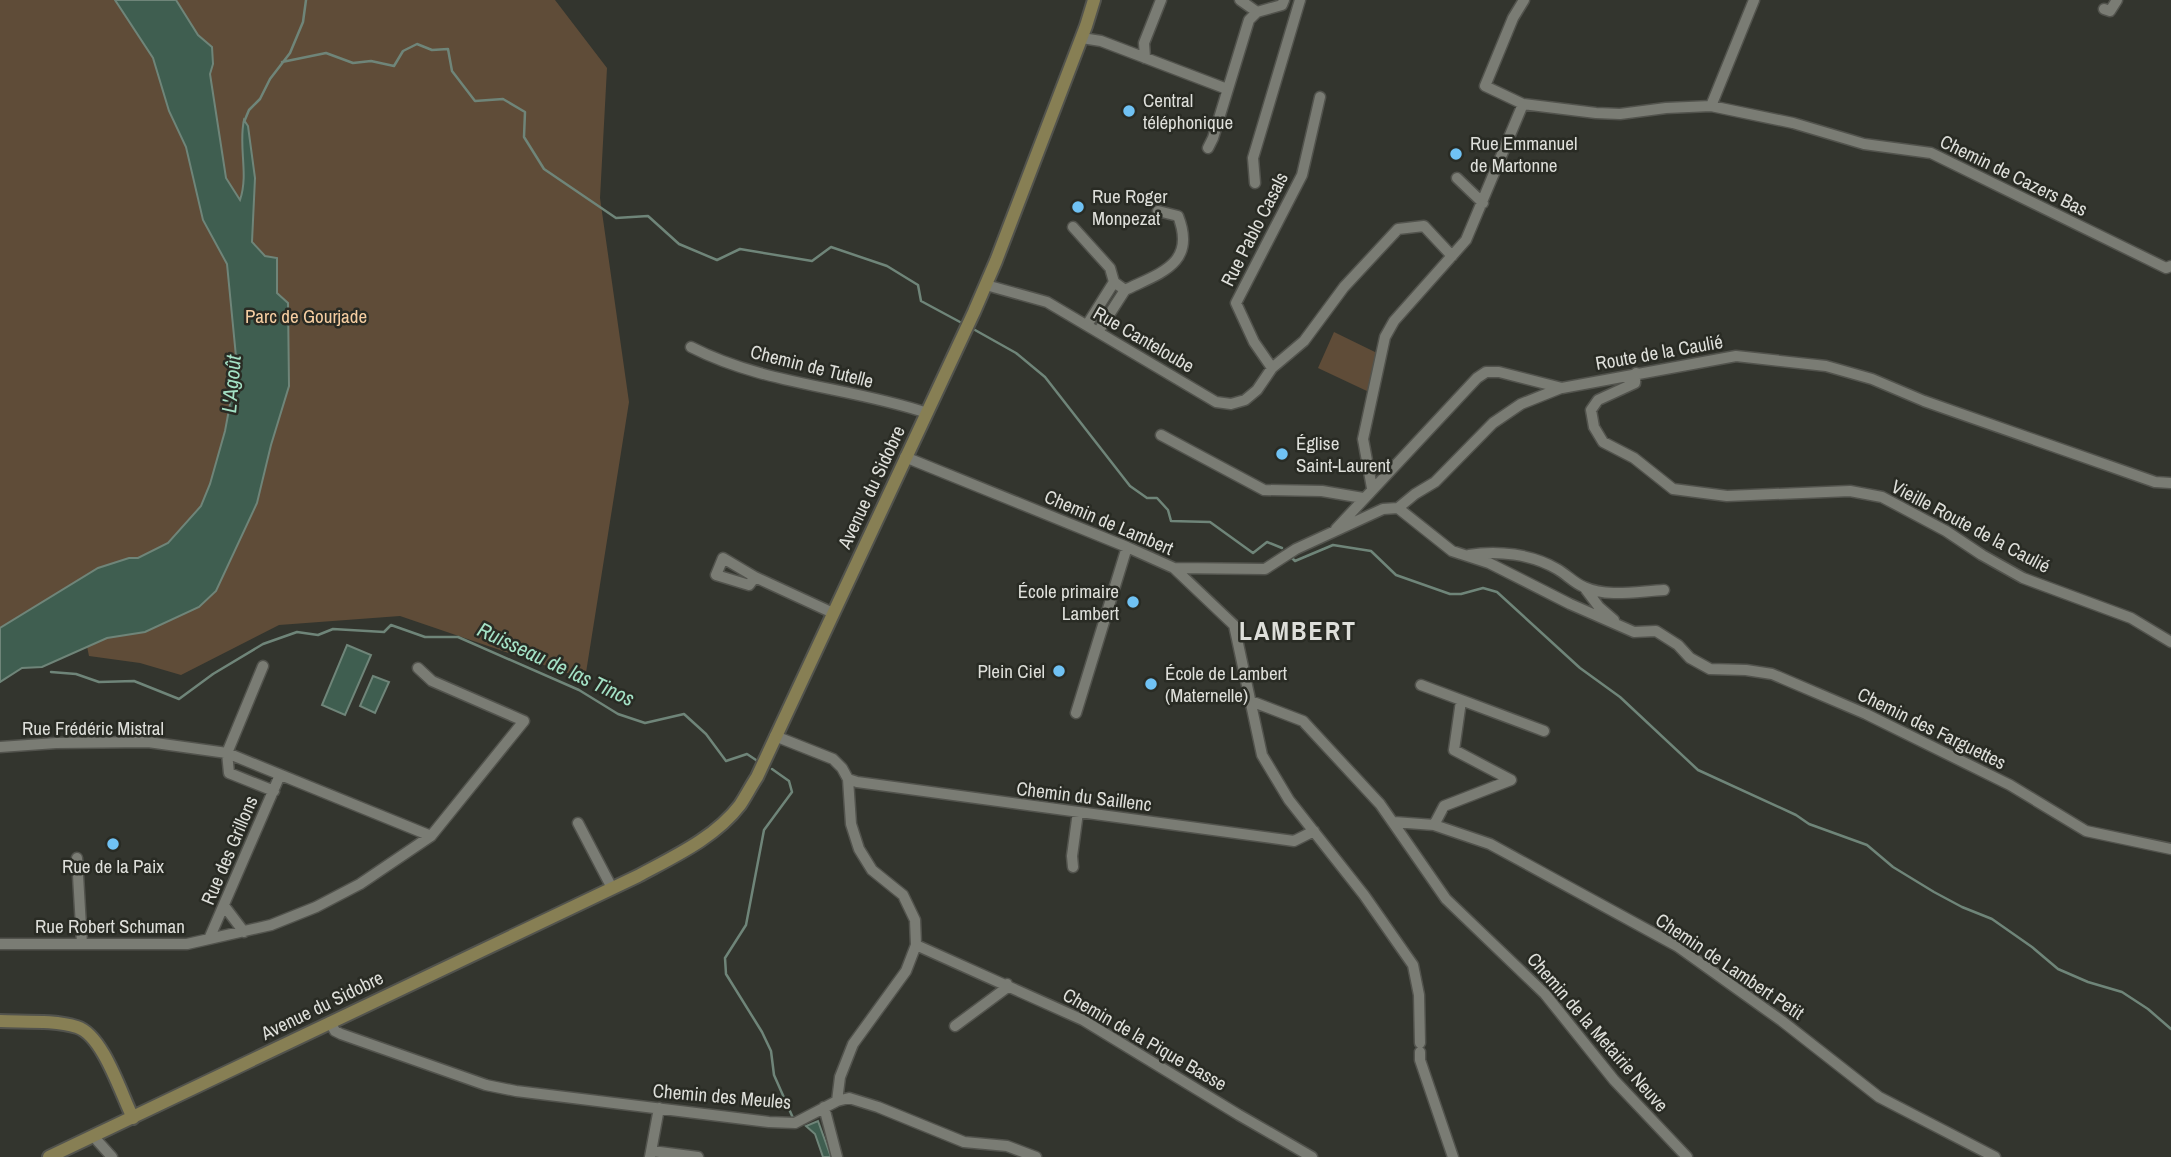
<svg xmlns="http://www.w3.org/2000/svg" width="2171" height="1157" font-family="'Archivo Narrow',sans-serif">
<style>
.green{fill:#5f4c38}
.water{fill:#3f5e50;stroke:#6f8579;stroke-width:2}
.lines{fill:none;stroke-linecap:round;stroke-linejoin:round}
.stream{stroke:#6f8579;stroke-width:2.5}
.street-casing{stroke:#52534d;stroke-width:13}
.secondary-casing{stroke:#52534d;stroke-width:16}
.street{stroke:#7a7c74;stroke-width:10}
.secondary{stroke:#877f54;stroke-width:12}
.poi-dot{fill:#70c2f4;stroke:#292b24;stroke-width:2.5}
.labels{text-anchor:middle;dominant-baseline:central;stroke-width:5;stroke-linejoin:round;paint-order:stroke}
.poi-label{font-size:19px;fill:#dedfda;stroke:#292b24;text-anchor:start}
.street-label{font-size:19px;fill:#dedfda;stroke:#292b24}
.park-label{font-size:19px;fill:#f6cea2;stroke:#292b24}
.water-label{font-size:21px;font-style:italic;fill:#a4e2c6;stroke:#292b24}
.district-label{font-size:26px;font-weight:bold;letter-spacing:2px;fill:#dedfda;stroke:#292b24}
</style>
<rect width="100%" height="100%" fill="#33352e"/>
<path class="green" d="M 0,0 L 555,0 L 607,68 L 600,198 L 629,402 L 585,679 L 400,616 L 279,625 L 181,675 L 140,663 L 89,656 L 74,584 L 0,628 Z
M 1334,332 L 1377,353 L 1369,392 L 1318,368 Z"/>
<path class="water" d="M 115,0 L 176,0 L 198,35 L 212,47 L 213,64 L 210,74 L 226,178 L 240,200 C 249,174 238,146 244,120 L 248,126 L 255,178 L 252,242 L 265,256 L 277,258 L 277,293 L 288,303 L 289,386 L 271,445 L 257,503 L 216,591 L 199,607 L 145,632 L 107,638 L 42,667 L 22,668 L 0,682 L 0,628 L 98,568 L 129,558 L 138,558 L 168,543 L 201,506 L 210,484 L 225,431 L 237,367 L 227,264 L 203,220 L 186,147 L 169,111 L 153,58 Z
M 347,645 L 371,655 L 345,715 L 322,705 Z
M 373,676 L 389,682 L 375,713 L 360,706 Z
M 818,1121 L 831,1157 L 823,1157 L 815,1134 L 806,1126 Z"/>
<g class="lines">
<path class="stream" d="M 282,62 L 326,53 L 353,63 L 371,61 L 394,66 L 403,51 L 417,44 L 432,50 L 448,49 L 452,71 L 475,101 L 503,99 L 525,112 L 524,137 L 544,169 L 616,218 L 648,216 L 679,244 L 717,260 L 740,249 L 812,261 L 831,247 L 887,266 L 918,285 L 921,301 L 960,322
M 244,122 L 249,110 L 260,99 L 270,79 L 290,53 L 303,22 L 306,0
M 975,330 L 1016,353 L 1045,377 L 1130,486 L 1147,498 L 1157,498 L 1168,510 L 1171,521 L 1210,522 L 1253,553 L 1267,542 L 1282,548
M 1291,557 L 1295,561 L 1333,545 L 1371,551 L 1396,575 L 1450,594 L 1461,594 L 1483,588 L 1497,592 L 1580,668 L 1620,697 L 1698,770 L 1796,815 L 1809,824 L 1867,845 L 1893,867 L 1934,892 L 1962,907 L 1992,919 L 2032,947 L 2058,969 L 2088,982 L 2122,992 L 2148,1009 L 2171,1029
M 51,672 L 76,674 L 99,682 L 134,681 L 179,699 L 213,674 L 263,644 L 297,632 L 318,635 L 333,629 L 384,632 L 391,625 L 425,637 L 458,637 L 579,690 L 618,714 L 645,723 L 684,714 L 706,734 L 726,761 L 747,754 L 756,760
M 772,769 L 789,781 L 792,792 L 764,830 L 746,925 L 725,958 L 726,974 L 762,1032 L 771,1051 L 774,1075 L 793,1118"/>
<defs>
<path id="street" d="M 1240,0 L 1257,12
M 1524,0 L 1513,18 L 1485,86 L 1523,104 L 1596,113 L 1620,114 L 1666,108 L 1711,106 L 1793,123 L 1864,144 L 1931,153 L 2166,268 L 2171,266
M 2104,9 L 2110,11 L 2117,0
M 1082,38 L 1101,41 L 1227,89
M 1145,58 L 1144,43 L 1161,0
M 1711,106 L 1754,0
M 1208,148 L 1213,138 L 1249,20 L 1257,12 L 1282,5 L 1284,0
M 1457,178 L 1483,203
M 1255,183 L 1253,158 L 1300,0
M 1073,227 L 1110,268 L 1114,282 L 1125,290 L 1098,332
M 986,285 L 1047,302 L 1216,402 L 1231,404 L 1245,400 L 1257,390 L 1272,368 L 1304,341 L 1344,287 L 1398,229 L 1424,226 L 1452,256
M 1125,290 C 1160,273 1197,264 1178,216 L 1158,211
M 1087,325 L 1114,282
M 691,347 C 765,385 850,387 927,413
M 1272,368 L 1254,342 L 1236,303 L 1302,175 L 1320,97
M 1636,373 L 1635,383 L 1598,400 L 1591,410 L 1594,427 L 1603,442 L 1634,458 L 1673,489 L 1727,496 L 1850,491 L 1882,497 L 1946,531 L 1982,555 L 2023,578 L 2131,618 L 2171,642
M 1161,435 L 1264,490 L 1322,491 L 1363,498
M 905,457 L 1127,547 L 1174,568 L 1265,569 L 1296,549 L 1383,509 L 1398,508 L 1452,551 L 1489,563 L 1570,604 L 1634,632 L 1656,631 L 1678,645 L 1690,658 L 1710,669 L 1746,670 L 1772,674 L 1866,714 L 2010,785 L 2086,831 L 2171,849
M 1372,488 L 1363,439 L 1385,337 L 1394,321 L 1466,240 L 1523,104
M 1398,508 L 1415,494 L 1435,482 L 1493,423 L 1521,404 L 1561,388
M 1336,529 L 1477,378 L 1486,372 L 1499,372 L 1562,388 L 1736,356 L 1826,366 L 1872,379 L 1924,401 L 2155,482 L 2171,483
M 1469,555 C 1497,550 1532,554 1557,569 C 1566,574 1574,583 1584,587 C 1608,598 1639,591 1664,590
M 1174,568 L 1234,625 L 1262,755 L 1289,800 L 1364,895 L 1413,965 L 1419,995 L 1420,1043
M 755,577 L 749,585 L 716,575 L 723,558 L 755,577 L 833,613
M 1584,587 L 1599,607 L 1614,620
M 263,666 L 227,753 L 229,773 L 274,791
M 1421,685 L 1544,731
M 1248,700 L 1303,721 L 1380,804 L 1446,899 L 1545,994 L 1614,1080 L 1687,1157
M 1076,713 L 1127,547
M 0,747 L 56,743 L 148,742 L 227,753 L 431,836
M 848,779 L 857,782 L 1294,841 L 1314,831
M 1394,822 L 1434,825 L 1490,844 L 1677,946 L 1782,1021 L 1879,1097 L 1995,1157
M 578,823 L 612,888
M 1434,825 L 1444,806 L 1511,780 L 1454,750 L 1461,701
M 77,858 L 82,944
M 1073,867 L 1072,856 L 1078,812
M 225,907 L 244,932
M 209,939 L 280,775
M 0,944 L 187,944 L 271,925 L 316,907 L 360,884 L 431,836 L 524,721 L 432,681 L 418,668
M 916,945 L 1083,1020 L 1239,1115 L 1312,1157
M 330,1022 L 335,1031 L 341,1034 L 486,1085 L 516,1091 L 769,1122 L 795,1123 L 837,1101 L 840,1077 L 853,1044 L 906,971 L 916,945 L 915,920 L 903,895 L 872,870 L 859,849 L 851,824 L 848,779 L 842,768 L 833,759 L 775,736
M 955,1026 L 1005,989 L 1007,984
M 1420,1052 L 1420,1060 L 1453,1157
M 837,1101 L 849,1098 L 878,1107 L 964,1142 L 1007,1146 L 1036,1157
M 824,1107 L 837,1157
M 94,1137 L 112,1157
M 652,1151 L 698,1157
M 650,1157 L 659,1108"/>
<path id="secondary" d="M 0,1021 C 23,1022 55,1020 77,1027 C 103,1035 121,1094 133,1118
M 49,1157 L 638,876 C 673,857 715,838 740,805 C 746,796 751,786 757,777 L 974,312 L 996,261 L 1086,26 L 1094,0"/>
</defs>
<use href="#street" class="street-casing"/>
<use href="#secondary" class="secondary-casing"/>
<use href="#street" class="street"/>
<use href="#secondary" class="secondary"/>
</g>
<g class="poi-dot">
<circle cx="1129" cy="111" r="7"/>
<circle cx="1456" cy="154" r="7"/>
<circle cx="1078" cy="207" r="7"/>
<circle cx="1282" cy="454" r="7"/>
<circle cx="1133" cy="602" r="7"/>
<circle cx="1059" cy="671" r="7"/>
<circle cx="1151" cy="684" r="7"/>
<circle cx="113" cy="844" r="7"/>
</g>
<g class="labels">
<g class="poi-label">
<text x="1143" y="100">Central<tspan x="1143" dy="22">téléphonique</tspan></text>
<text x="1470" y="143">Rue Emmanuel<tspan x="1470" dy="22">de Martonne</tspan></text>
<text x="1092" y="196">Rue Roger<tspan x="1092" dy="22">Monpezat</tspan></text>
<text x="1296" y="443">Église<tspan x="1296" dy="22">Saint-Laurent</tspan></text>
<text x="1119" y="591" text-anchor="end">École primaire<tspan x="1119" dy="22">Lambert</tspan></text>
<text x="1045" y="671" text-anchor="end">Plein Ciel</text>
<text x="1165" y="673">École de Lambert<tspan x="1165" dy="22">(Maternelle)</tspan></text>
<text x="113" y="866" text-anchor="middle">Rue de la Paix</text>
</g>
<g class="street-label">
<text transform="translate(2014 175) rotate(26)">Chemin de Cazers Bas</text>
<text transform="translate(1254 229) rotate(-63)">Rue Pablo Casals</text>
<text transform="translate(1144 339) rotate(30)">Rue Canteloube</text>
<text transform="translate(1659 352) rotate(-10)">Route de la Caulié</text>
<text transform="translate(812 366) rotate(14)">Chemin de Tutelle</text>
<text transform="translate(871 487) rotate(-65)">Avenue du Sidobre</text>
<text transform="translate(1109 522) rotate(23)">Chemin de Lambert</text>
<text transform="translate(1971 526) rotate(28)">Vieille Route de la Caulié</text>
<text x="93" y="728">Rue Frédéric Mistral</text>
<text transform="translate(1932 728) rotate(26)">Chemin des Farguettes</text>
<text transform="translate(1084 796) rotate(7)">Chemin du Saillenc</text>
<text transform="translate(229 850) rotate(-67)">Rue des Grillons</text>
<text x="110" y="926">Rue Robert Schuman</text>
<text transform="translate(1730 966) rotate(34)">Chemin de Lambert Petit</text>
<text transform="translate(322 1005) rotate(-26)">Avenue du Sidobre</text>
<text transform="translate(1598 1032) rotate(49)">Chemin de la Metairie Neuve</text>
<text transform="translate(1145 1039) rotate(30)">Chemin de la Pique Basse</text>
<text transform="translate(722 1096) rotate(5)">Chemin des Meules</text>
</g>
<g class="park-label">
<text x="306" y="316">Parc de Gourjade</text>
</g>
<g class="water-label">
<text transform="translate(231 384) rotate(-85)">L'Agoût</text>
<text transform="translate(556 664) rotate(25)">Ruisseau de las Tinos</text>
</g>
<g class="district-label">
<text x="1298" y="630">LAMBERT</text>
</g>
</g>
</svg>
